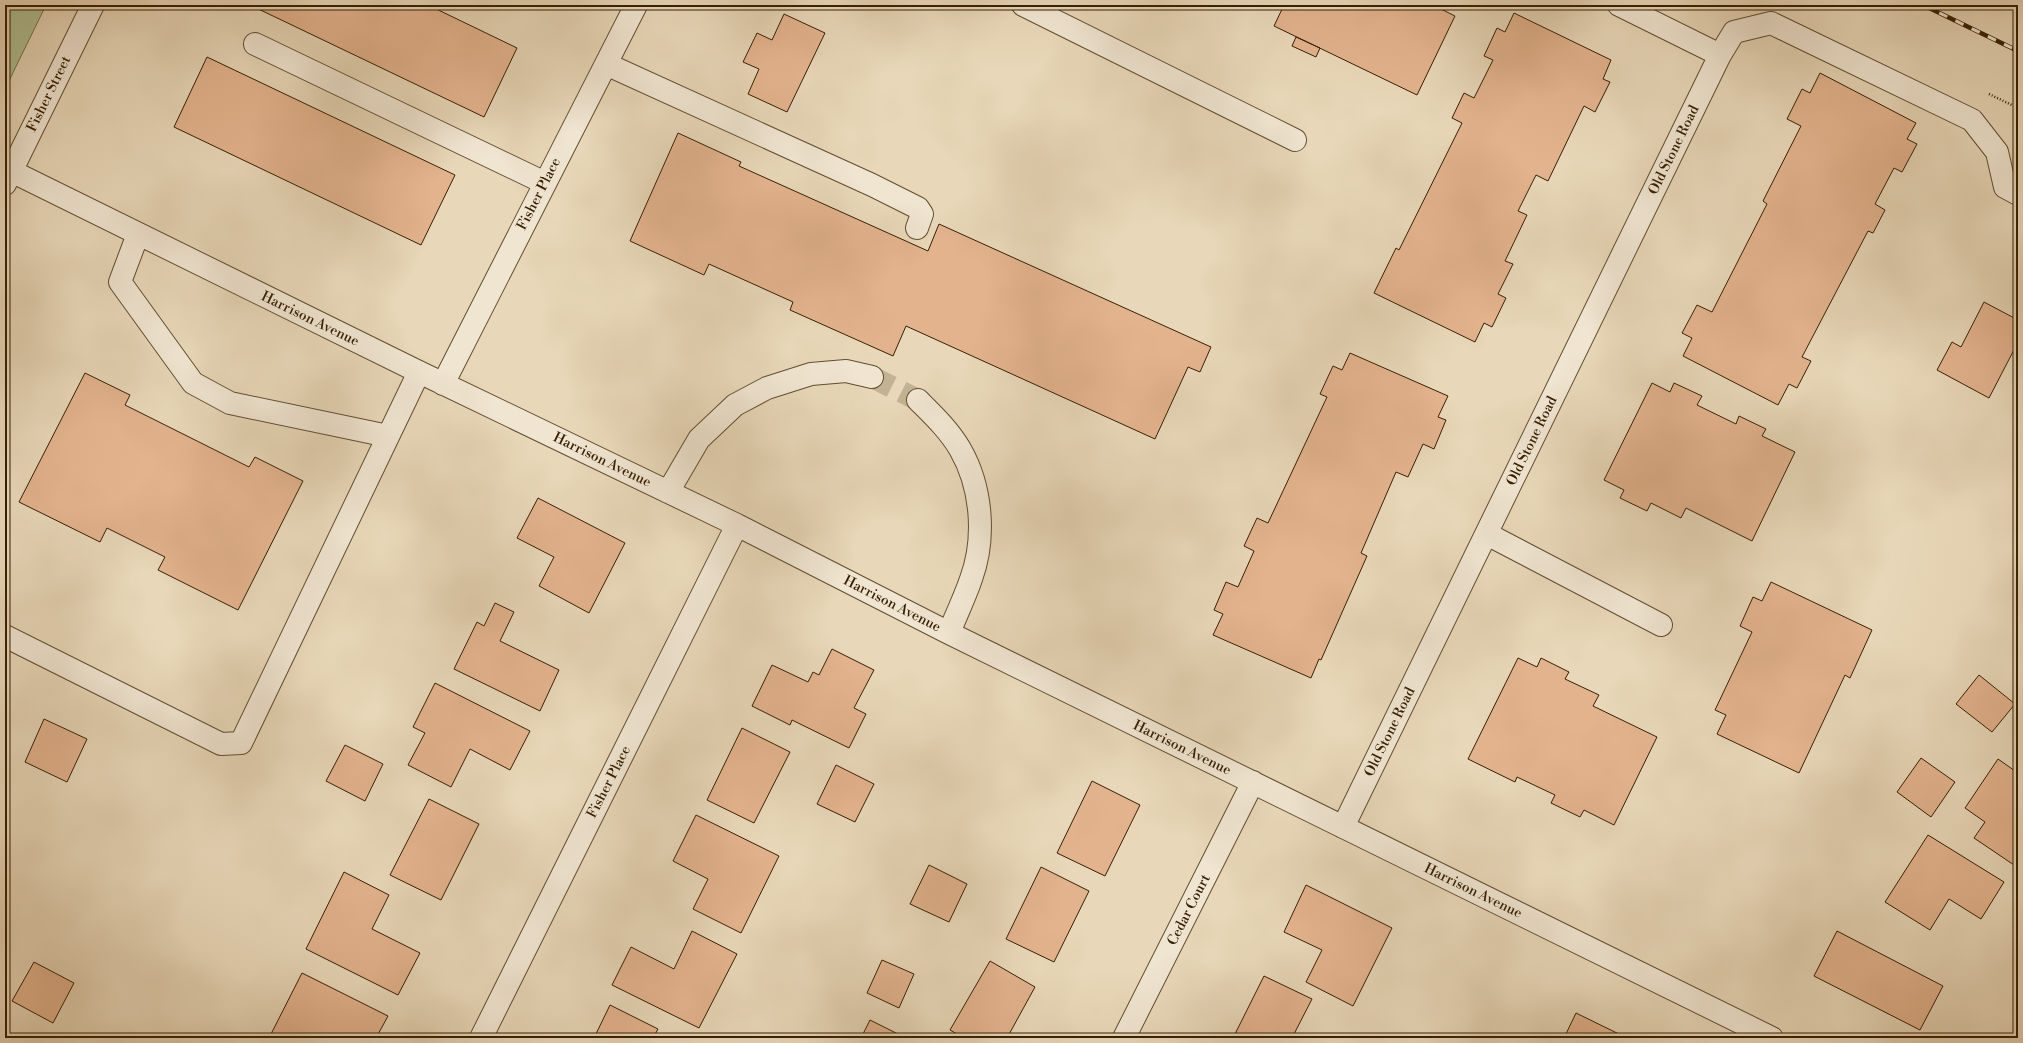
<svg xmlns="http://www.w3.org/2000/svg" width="2023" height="1043" font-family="'Libre Bodoni',serif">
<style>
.green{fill:#b0bf93;stroke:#73704c}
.building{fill:#e3b38e;stroke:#362004}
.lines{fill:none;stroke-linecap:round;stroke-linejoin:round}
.minor-tunnel{stroke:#c4b294;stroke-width:22;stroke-dasharray:22 11;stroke-linecap:butt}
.minor-casing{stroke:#624e31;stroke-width:24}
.path{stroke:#362004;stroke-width:2.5;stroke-dasharray:1 2;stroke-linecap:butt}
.minor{stroke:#f0e5d1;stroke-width:22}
.rail-casing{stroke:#362004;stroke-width:4.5}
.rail{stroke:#f0e5d1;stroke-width:3;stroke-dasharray:9;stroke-linecap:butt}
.labels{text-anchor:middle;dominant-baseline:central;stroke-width:4;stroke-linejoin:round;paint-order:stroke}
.street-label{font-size:14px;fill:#362004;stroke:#f0e5d1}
</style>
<rect width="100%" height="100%" fill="#e8d7b8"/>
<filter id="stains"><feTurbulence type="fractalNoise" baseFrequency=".005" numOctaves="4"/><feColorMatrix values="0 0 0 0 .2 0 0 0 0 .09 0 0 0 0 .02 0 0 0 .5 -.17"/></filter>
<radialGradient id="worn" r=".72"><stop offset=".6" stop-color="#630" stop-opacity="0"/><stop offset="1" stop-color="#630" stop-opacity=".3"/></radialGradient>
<path class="green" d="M 5,5 L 46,5 L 5,89 Z"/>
<path class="building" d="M 250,5 L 428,5 L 517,48 L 484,117 Z
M 1284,5 L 1433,5 L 1455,16 L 1417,95 L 1274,26 Z
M 1514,13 L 1611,60 L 1603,79 L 1610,82 L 1595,112 L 1584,106 L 1548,181 L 1536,175 L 1518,211 L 1527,215 L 1505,261 L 1513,264 L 1498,294 L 1506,298 L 1492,327 L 1484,323 L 1475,342 L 1374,293 L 1396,248 L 1399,250 L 1462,123 L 1452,118 L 1464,93 L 1474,98 L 1493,60 L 1484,56 L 1497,28 L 1505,32 Z
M 784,14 L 825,33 L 787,112 L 748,94 L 759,69 L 743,62 L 757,33 L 772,40 Z
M 1296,37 L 1320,48 L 1316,57 L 1292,46 Z
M 207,57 L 455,175 L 421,245 L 174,127 Z
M 1820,73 L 1916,123 L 1907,139 L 1917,144 L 1902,172 L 1894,168 L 1875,204 L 1885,210 L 1873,233 L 1868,231 L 1802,357 L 1811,361 L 1797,388 L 1789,384 L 1778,405 L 1683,356 L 1692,338 L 1682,333 L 1697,305 L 1712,312 L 1767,204 L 1763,201 L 1801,126 L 1787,119 L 1802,89 L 1810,93 Z
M 678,133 L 741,162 L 739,166 L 928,251 L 939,224 L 1211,347 L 1200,372 L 1188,367 L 1155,439 L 906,326 L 893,356 L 790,310 L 793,302 L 709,264 L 704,275 L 630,241 Z
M 1984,302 L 2018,320 L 2018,342 L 1989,398 L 1937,370 L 1952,342 L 1961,347 Z
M 1350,353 L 1448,396 L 1438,417 L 1446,420 L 1434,449 L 1423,444 L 1408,477 L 1396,472 L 1361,553 L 1367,556 L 1321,660 L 1319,659 L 1311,678 L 1213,635 L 1223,614 L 1214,610 L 1226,582 L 1238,587 L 1254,551 L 1244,546 L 1257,518 L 1268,523 L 1327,397 L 1320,394 L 1333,366 L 1342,370 Z
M 85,373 L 130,395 L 125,405 L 249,467 L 255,457 L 303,481 L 238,610 L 158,570 L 165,557 L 107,528 L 100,542 L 19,502 Z
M 1652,383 L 1670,392 L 1674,383 L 1702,396 L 1697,405 L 1736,424 L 1739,416 L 1766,429 L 1762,436 L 1795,452 L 1752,541 L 1686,508 L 1681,518 L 1651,503 L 1647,511 L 1620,498 L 1624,490 L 1604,480 Z
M 538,498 L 625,543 L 589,613 L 539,586 L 554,557 L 517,538 Z
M 1771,582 L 1872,630 L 1850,678 L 1845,675 L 1799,773 L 1717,734 L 1726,715 L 1715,710 L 1752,632 L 1740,626 L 1753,597 L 1762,601 Z
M 495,603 L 514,612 L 500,641 L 559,670 L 540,711 L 454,669 L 477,622 L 484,626 Z
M 832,649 L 874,670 L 854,708 L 866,714 L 849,748 L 792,720 L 790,725 L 752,706 L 772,665 L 808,682 L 813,672 L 819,675 Z
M 1518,658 L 1537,667 L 1541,658 L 1569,672 L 1565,679 L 1599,695 L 1593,706 L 1657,737 L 1614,825 L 1584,810 L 1580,817 L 1551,803 L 1555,795 L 1517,777 L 1515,782 L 1468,759 Z
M 1979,675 L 2015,704 L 1992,732 L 1956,704 Z
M 435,683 L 530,731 L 510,770 L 470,749 L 451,787 L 408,765 L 425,733 L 413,727 Z
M 44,719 L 87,739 L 67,782 L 25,762 Z
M 742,728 L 790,752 L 754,823 L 707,800 Z
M 345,745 L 383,764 L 365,801 L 326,781 Z
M 1921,758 L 1955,782 L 1931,817 L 1897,792 Z
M 1998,759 L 2018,773 L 2018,860 L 2014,865 L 1974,838 L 1985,822 L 1965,808 Z
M 836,765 L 874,784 L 855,822 L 817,804 Z
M 1092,781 L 1140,805 L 1105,876 L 1057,853 Z
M 429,799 L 479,824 L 441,900 L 390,875 Z
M 696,815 L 779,856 L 741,933 L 693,909 L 708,879 L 673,861 Z
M 1928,835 L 2004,882 L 1981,919 L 1949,899 L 1930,930 L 1885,902 Z
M 929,865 L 967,884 L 949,922 L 910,904 Z
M 1041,867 L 1089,891 L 1054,962 L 1006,939 Z
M 344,872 L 389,895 L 372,929 L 420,953 L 398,995 L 306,949 Z
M 1306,885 L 1392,928 L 1353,1006 L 1306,982 L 1322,950 L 1284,932 Z
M 692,931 L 737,954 L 699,1028 L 612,985 L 631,947 L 674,969 Z
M 1837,931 L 1943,986 L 1920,1030 L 1814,976 Z
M 882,960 L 914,974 L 899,1008 L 867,993 Z
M 990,961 L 1035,987 L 1007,1038 L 964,1038 L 950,1030 Z
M 34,962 L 74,983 L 53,1023 L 12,1001 Z
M 302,973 L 388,1016 L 376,1038 L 340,1038 L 331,1034 L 329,1038 L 269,1038 Z
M 1264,976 L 1312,999 L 1292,1038 L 1233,1038 Z
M 610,1005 L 658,1029 L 653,1038 L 594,1038 Z
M 1576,1013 L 1621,1035 L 1620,1038 L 1564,1038 Z
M 870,1020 L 906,1038 L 861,1038 Z
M 5,1033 L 15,1038 L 5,1038 Z"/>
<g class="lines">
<path class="minor-tunnel" d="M 872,377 L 918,400"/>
<defs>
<path id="minor" d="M 1023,5 L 1295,140
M 1619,5 L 1720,55
M 255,44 L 545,183
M 606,64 L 872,185 L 918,208 L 922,214 L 917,228
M 11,171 L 419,372 L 737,525 L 949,633 L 1772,1038
M 5,184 L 93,5
M 138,234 L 120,282 L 193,383 L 230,403 L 388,436
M 443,384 L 636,5
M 918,400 C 933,415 949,430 960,449 C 982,487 986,538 971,579 C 965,597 956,615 949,633
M 668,492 L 699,439 L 735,405 L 767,388 L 811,374 L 846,371 L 872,377
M 1487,534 L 1661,625
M 5,636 L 221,744 L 241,743 L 419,372
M 1343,827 L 1720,55 L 1734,32 L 1771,23 L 1972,120 L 1997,152 L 2005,187 L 2018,194
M 481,1038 L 737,525
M 1124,1038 L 1253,782"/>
</defs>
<use href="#minor" class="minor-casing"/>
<path class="path" d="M 1989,94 L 2018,108"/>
<use href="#minor" class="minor"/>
<defs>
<path id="rail" d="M 1923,5 L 2018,51"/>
</defs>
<use href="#rail" class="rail-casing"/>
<use href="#rail" class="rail"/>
</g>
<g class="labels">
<g class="street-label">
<text transform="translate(49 94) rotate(-64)">Fisher Street</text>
<text transform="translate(1674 150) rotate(-64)">Old Stone Road</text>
<text transform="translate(539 194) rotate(-63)">Fisher Place</text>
<text transform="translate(310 319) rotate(26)">Harrison Avenue</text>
<text transform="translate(1532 441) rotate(-64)">Old Stone Road</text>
<text transform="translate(602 460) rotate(26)">Harrison Avenue</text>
<text transform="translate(892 604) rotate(27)">Harrison Avenue</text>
<text transform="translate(1390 732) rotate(-64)">Old Stone Road</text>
<text transform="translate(1182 748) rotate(26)">Harrison Avenue</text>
<text transform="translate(609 782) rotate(-63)">Fisher Place</text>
<text transform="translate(1473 891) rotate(26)">Harrison Avenue</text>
<text transform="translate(1189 910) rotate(-63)">Cedar Court</text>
</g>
</g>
<rect width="2023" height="1043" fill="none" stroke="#e8d7b8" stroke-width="20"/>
<rect x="6" y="6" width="2011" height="1031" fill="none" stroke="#362004" stroke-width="2"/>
<rect x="10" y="10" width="2003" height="1023" fill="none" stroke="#362004"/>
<rect width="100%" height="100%" filter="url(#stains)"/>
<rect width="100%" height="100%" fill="url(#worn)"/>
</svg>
